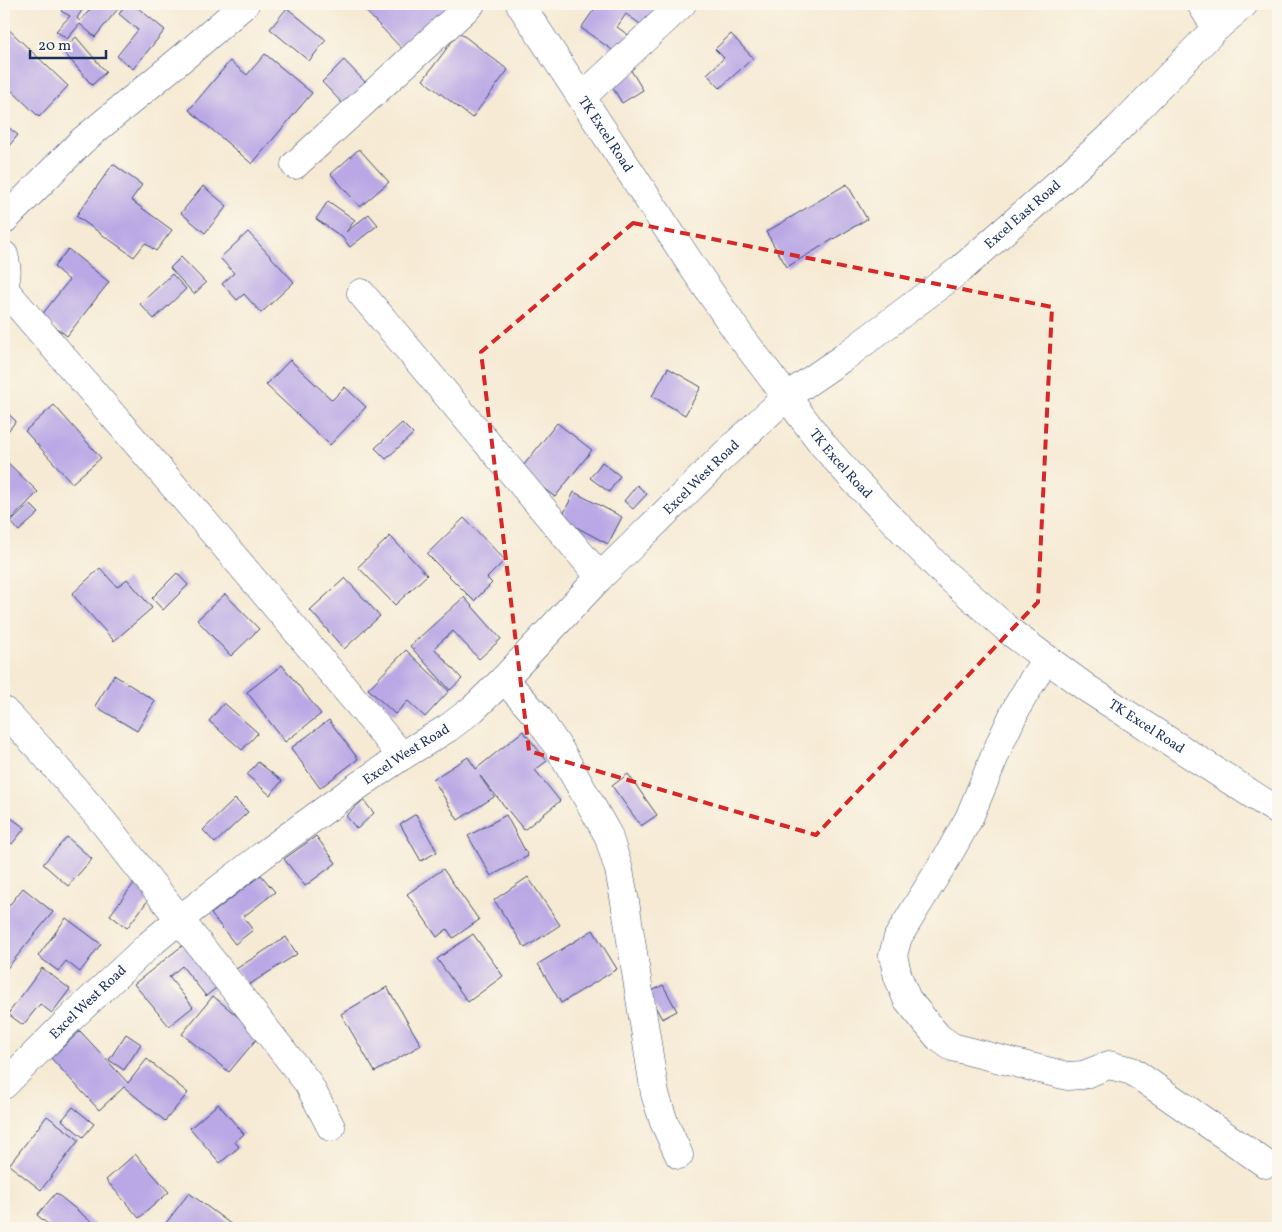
<svg xmlns="http://www.w3.org/2000/svg" width="1282" height="1232" font-family="Vollkorn,serif">
<style>
.building{fill:#b9a8e5}
.lines{fill:none;stroke-linecap:round;stroke-linejoin:round}
.street-casing{stroke:#3c4b70;stroke-width:29}
.street{stroke:#fff;stroke-width:28}
.marked{fill:none;stroke:#d62828;stroke-width:4;stroke-dasharray:10 6;stroke-linejoin:round}
.labels{text-anchor:middle;dominant-baseline:central;stroke-width:4;stroke-linejoin:round;paint-order:stroke}
.street-label{font-size:14px;fill:#1b2f5e;stroke:#fbf7ec}
</style>
<rect width="100%" height="100%" fill="#fbf7ec"/>
<filter id="ink" filterUnits="userSpaceOnUse"><feTurbulence type="fractalNoise" baseFrequency=".02" numOctaves="2"/><feDisplacementMap in="SourceGraphic" scale="10" xChannelSelector="R" yChannelSelector="G"/><feConvolveMatrix kernelMatrix="1 2 1 2 8 2 1 2 1" color-interpolation-filters="sRGB"/></filter>
<filter id="wash" filterUnits="userSpaceOnUse"><feTurbulence type="fractalNoise" baseFrequency=".0096" numOctaves="4" result="noise"/><feDisplacementMap in="SourceGraphic" scale="20" xChannelSelector="R" yChannelSelector="G"/><feGaussianBlur stdDeviation="1.12" result="paint"/><feColorMatrix in="noise" values="0 0 0 0 0 0 0 0 0 0 0 0 0 0 0 0 0 1.4 0 .05"/><feComposite in="paint" operator="in"/></filter>
<g filter="url(#wash)">
<rect width="100%" height="100%" fill="#f6ead4"/>
<g id="blocks">
<path class="building" d="M 66,4 L 86,4 L 77,18 L 80,21 L 95,4 L 122,4 L 95,37 L 80,24 L 67,39 L 56,31 L 70,16 L 61,11 Z
M 126,4 L 133,4 L 165,30 L 133,69 L 117,56 L 138,30 L 119,14 Z
M 359,4 L 385,4 L 392,11 L 400,4 L 455,4 L 405,52 Z
M 598,4 L 655,4 L 661,8 L 647,29 L 626,14 L 617,27 L 631,37 L 618,54 L 581,28 Z
M 287,8 L 326,40 L 309,61 L 270,29 Z
M 4,25 L 68,86 L 39,117 L 4,83 Z
M 459,32 L 508,70 L 472,118 L 423,80 Z
M 731,34 L 753,58 L 720,88 L 707,74 L 724,58 L 715,49 Z
M 76,37 L 106,72 L 92,85 L 62,50 Z
M 265,54 L 312,93 L 252,164 L 189,110 L 230,61 L 247,75 Z
M 344,60 L 366,83 L 344,105 L 322,82 Z
M 629,67 L 643,90 L 622,103 L 608,80 Z
M 4,124 L 18,135 L 4,152 Z
M 359,149 L 389,182 L 360,207 L 331,174 Z
M 113,164 L 142,185 L 131,200 L 172,230 L 156,251 L 145,243 L 134,257 L 76,216 Z
M 847,184 L 867,219 L 787,267 L 766,232 Z
M 203,186 L 227,206 L 205,233 L 181,213 Z
M 328,201 L 355,220 L 346,232 L 369,214 L 378,225 L 350,247 L 342,237 L 316,219 Z
M 248,232 L 294,282 L 261,313 L 244,294 L 237,300 L 222,284 L 234,273 L 220,258 Z
M 68,249 L 109,282 L 67,336 L 41,316 L 69,280 L 54,267 Z
M 181,257 L 206,283 L 194,294 L 170,268 Z
M 172,274 L 186,289 L 154,319 L 140,304 Z
M 290,360 L 332,400 L 345,387 L 366,407 L 330,445 L 266,385 Z
M 668,368 L 701,387 L 685,415 L 652,396 Z
M 54,405 L 101,458 L 72,483 L 25,431 Z
M 4,410 L 16,421 L 4,436 Z
M 402,423 L 413,434 L 386,459 L 375,448 Z
M 557,423 L 592,450 L 555,497 L 520,470 Z
M 4,459 L 38,492 L 10,521 L 4,515 Z
M 602,462 L 620,476 L 609,492 L 590,478 Z
M 637,485 L 647,494 L 633,509 L 624,501 Z
M 574,492 L 622,517 L 608,544 L 561,519 Z
M 30,504 L 39,513 L 19,531 L 11,522 Z
M 464,518 L 505,560 L 487,578 L 492,583 L 474,601 L 427,554 Z
M 390,536 L 427,575 L 395,605 L 358,567 Z
M 100,568 L 117,587 L 127,579 L 152,608 L 114,641 L 72,594 Z
M 177,573 L 188,585 L 163,610 L 152,598 Z
M 345,578 L 380,616 L 344,649 L 310,610 Z
M 225,594 L 259,629 L 231,656 L 197,620 Z
M 464,597 L 501,639 L 479,659 L 453,631 L 434,648 L 462,679 L 450,690 L 410,646 Z
M 406,650 L 449,691 L 425,717 L 408,701 L 395,714 L 368,689 Z
M 282,665 L 321,714 L 285,742 L 247,692 Z
M 114,675 L 155,701 L 137,731 L 95,706 Z
M 224,703 L 258,733 L 242,750 L 209,721 Z
M 329,720 L 358,759 L 320,788 L 291,748 Z
M 523,731 L 547,761 L 535,770 L 560,801 L 524,830 L 480,776 L 494,797 L 458,820 L 433,779 L 468,757 L 476,769 Z
M 258,762 L 282,781 L 270,795 L 247,775 Z
M 628,774 L 657,815 L 641,826 L 612,786 Z
M 235,799 L 248,812 L 215,843 L 203,830 Z
M 363,800 L 374,813 L 357,829 L 346,816 Z
M 416,814 L 437,852 L 421,861 L 400,824 Z
M 506,815 L 528,856 L 491,876 L 468,836 Z
M 11,818 L 25,828 L 12,844 L 4,838 L 4,827 Z
M 316,836 L 336,863 L 305,886 L 284,859 Z
M 67,837 L 92,859 L 68,886 L 43,864 Z
M 443,869 L 479,920 L 453,938 L 447,929 L 437,937 L 407,894 Z
M 144,870 L 161,883 L 127,928 L 110,915 Z
M 261,875 L 275,892 L 243,917 L 253,930 L 235,944 L 211,914 Z
M 528,877 L 560,925 L 525,948 L 494,900 Z
M 23,888 L 53,912 L 4,972 L 4,912 Z
M 66,918 L 101,944 L 80,972 L 66,961 L 58,971 L 38,956 Z
M 593,930 L 617,969 L 561,1003 L 538,964 Z
M 473,934 L 503,976 L 468,1002 L 437,959 Z
M 286,937 L 297,954 L 247,986 L 236,969 Z
M 187,942 L 221,984 L 206,996 L 182,966 L 169,977 L 193,1007 L 169,1026 L 134,984 Z
M 42,968 L 70,989 L 52,1013 L 40,1004 L 23,1025 L 8,1014 Z
M 663,985 L 677,1011 L 662,1019 L 648,993 Z
M 387,987 L 421,1045 L 375,1072 L 341,1014 Z
M 213,996 L 260,1035 L 229,1072 L 182,1034 Z
M 80,1031 L 128,1083 L 147,1059 L 188,1093 L 165,1121 L 124,1087 L 99,1110 L 51,1058 Z
M 126,1034 L 141,1044 L 124,1070 L 109,1060 Z
M 218,1104 L 244,1134 L 235,1142 L 239,1147 L 220,1163 L 190,1128 Z
M 73,1107 L 94,1124 L 83,1137 L 62,1120 Z
M 47,1116 L 79,1140 L 41,1190 L 9,1165 Z
M 135,1154 L 169,1192 L 139,1218 L 106,1180 Z
M 56,1193 L 99,1228 L 47,1228 L 49,1225 L 37,1215 Z
M 189,1193 L 236,1228 L 162,1228 Z"/>
</g>
</g>
<g filter="url(#ink)">
<use href="#blocks" fill-opacity="0" stroke="#3c4b70" stroke-width="1"/>
<g class="lines">
<defs>
<g id="street">
<path id="s1" d="M 520,4 L 692,266 L 741,337 L 824,446 L 854,480 L 942,571 L 1013,634 L 1088,689 L 1278,811"/>
<path d="M 1201,4 L 1216,28"/>
<path d="M 582,97 L 682,4"/>
<path d="M 295,165 L 471,4"/>
<path d="M 4,220 L 82,141 L 186,55 L 245,4"/>
<path d="M 4,255 C 7,267 8,274 4,286"/>
<path d="M 4,289 L 208,526 L 402,756"/>
<path d="M 361,293 L 600,577"/>
<path d="M 1046,658 L 1018,705 L 1001,741 L 969,818 L 946,859 L 918,904 L 898,937 L 893,955 L 898,977 L 907,999 L 938,1037 L 952,1047 L 1067,1076 L 1083,1075 L 1109,1065 L 1132,1071 L 1266,1164"/>
<path d="M 504,679 L 537,716 L 560,750 L 608,835 L 619,870 L 625,902 L 655,1094 L 664,1122 L 679,1155"/>
<path d="M 4,711 L 40,749 L 104,823 L 308,1083 L 331,1127"/>
<path id="s2" d="M 4,1085 L 72,1017 L 150,944 L 180,919 L 271,849 L 355,788 L 402,756 L 448,728 L 473,709 L 504,679 L 600,577 L 721,458 L 786,397 L 843,358 L 961,269 L 1069,174 L 1118,129 L 1216,28 L 1244,4"/>
</g>
</defs>
<use href="#street" class="street-casing"/>
<use href="#street" class="street"/>
</g>
</g>
<path class="marked" d="M 633,223 L 1052,307 L 1038,602 L 816,835 L 529,751 L 481,352 Z"/>
<g class="labels">
<g class="street-label">
<text stroke="none"><textPath href="#s1" startOffset="156">TK Excel Road</textPath></text>
<text stroke="none"><textPath href="#s2" startOffset="1344">Excel East Road</textPath></text>
<text stroke="none"><textPath href="#s1" startOffset="561">TK Excel Road</textPath></text>
<text stroke="none"><textPath href="#s2" startOffset="928">Excel West Road</textPath></text>
<text stroke="none"><textPath href="#s1" startOffset="966">TK Excel Road</textPath></text>
<text stroke="none"><textPath href="#s2" startOffset="522">Excel West Road</textPath></text>
<text stroke="none"><textPath href="#s2" startOffset="118">Excel West Road</textPath></text>
</g>
</g>
<rect width="1282" height="1232" fill="none" stroke="#fbf7ec" stroke-width="20"/>
<path d="M30 50v8h76v-8" fill="none" stroke="#1b2f5e" stroke-width="2.5"/>
<text x="38" y="50" font-size="15" fill="#1b2f5e" stroke="#fbf7ec" stroke-width="4" paint-order="stroke">20 m</text>
</svg>
